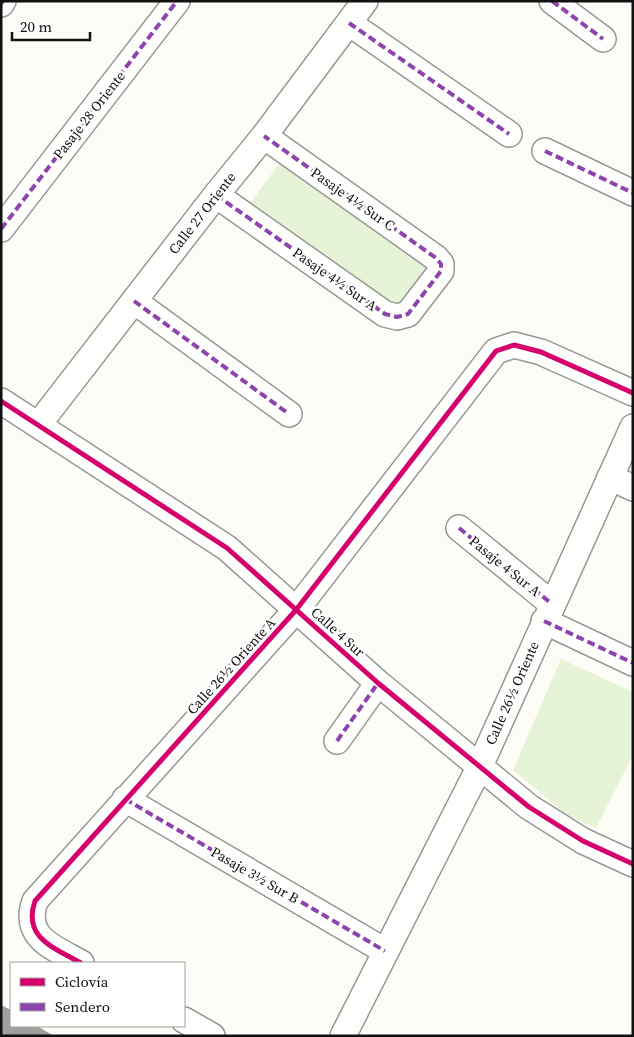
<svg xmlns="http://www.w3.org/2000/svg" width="634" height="1037" font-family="'Source Serif 4',serif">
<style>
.green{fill:#e7f3d7}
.building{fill:#a19f9c}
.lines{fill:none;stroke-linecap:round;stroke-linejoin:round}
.street-casing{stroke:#979795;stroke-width:28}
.street{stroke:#fffffe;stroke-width:25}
.quiet{stroke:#8e44ad;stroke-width:4;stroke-dasharray:8 4;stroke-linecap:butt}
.cycleway-casing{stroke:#fff;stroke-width:8}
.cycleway{stroke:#d6006c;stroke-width:5}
.labels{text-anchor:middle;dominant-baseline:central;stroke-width:5;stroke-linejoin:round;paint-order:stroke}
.street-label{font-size:14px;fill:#111;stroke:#fff}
</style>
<rect width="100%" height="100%" fill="#fdfcf7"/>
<path class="green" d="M 284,157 L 440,269 L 402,319 L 248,206 Z
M 561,659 L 633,692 L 633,755 L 596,828 L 567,815 L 513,770 Z"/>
<path class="building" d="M 1,1005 L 11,1010 L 11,1026 L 37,1026 L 54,1036 L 1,1036 Z"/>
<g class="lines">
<defs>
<path id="street" d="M 552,1 L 603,39
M 1,4 L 3,1
M 349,23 L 509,134
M 545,151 L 633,193
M 216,195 L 385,314 L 397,317 L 408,314 L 441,271 L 441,264 L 436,258 L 264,136
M 1,229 L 177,1
M 134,301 L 289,414
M 1,401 L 227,548 L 378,683 L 529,807 L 583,841 L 633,864
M 38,425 L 216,195 L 264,136 L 365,1
M 610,477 L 633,488
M 459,528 L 552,604
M 544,621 L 633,663
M 337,741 L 378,683
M 125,799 L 385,951
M 81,963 C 55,948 22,938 35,901 L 296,610 L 496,351 L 514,345 L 541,352 L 633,393
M 184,1020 L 212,1036
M 343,1036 L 480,766 L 633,427"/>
</defs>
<use href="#street" class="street-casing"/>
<use href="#street" class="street"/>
<path class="quiet" d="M 552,1 L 603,39
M 1,4 L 3,1
M 349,23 L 509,134
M 545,151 L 633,193
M 216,195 L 385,314 L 397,317 L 408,314 L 441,271 L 441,264 L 436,258 L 264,136
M 1,229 L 177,1
M 134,301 L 289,414
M 459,528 L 552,604
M 544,621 L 633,663
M 337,741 L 378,683
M 125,799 L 385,951"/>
<defs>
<path id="cycleway" d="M 1,401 L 227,548 L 378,683 L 529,807 L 583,841 L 633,864
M 81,963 C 55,948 22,938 35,901 L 296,610 L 496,351 L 514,345 L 541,352 L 633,393"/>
</defs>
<use href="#cycleway" class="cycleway-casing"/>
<use href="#cycleway" class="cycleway"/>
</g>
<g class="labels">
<g class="street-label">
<text transform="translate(89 115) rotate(-52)">Pasaje 28 Oriente</text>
<text transform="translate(353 199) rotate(35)">Pasaje 4½ Sur C</text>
<text transform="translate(202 213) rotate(-52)">Calle 27 Oriente</text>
<text transform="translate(335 279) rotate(35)">Pasaje 4½ Sur A</text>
<text transform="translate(505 566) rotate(39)">Pasaje 4 Sur A</text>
<text transform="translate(338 632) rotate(42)">Calle 4 Sur</text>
<text transform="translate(231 666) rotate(-48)">Calle 26½ Oriente A</text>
<text transform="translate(512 693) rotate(-66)">Calle 26½ Oriente</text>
<text transform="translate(255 875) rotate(30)">Pasaje 3½ Sur B</text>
</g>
</g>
<rect width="634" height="1037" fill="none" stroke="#111111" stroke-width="5"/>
<rect x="10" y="962" width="175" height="65" fill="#ffffff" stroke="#a0a0a0"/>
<rect x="20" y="978" width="25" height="8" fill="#d6006c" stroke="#a0a0a0"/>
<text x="55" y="987" font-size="15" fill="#111111">Ciclovía</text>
<rect x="20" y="1003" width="25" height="8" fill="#8e44ad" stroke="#a0a0a0"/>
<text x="55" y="1012" font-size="15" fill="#111111">Sendero</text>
<path d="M12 32v8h78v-8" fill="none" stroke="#111111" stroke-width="2.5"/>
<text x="20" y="32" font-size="15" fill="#111111" stroke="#ffffff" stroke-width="4" paint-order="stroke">20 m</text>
</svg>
